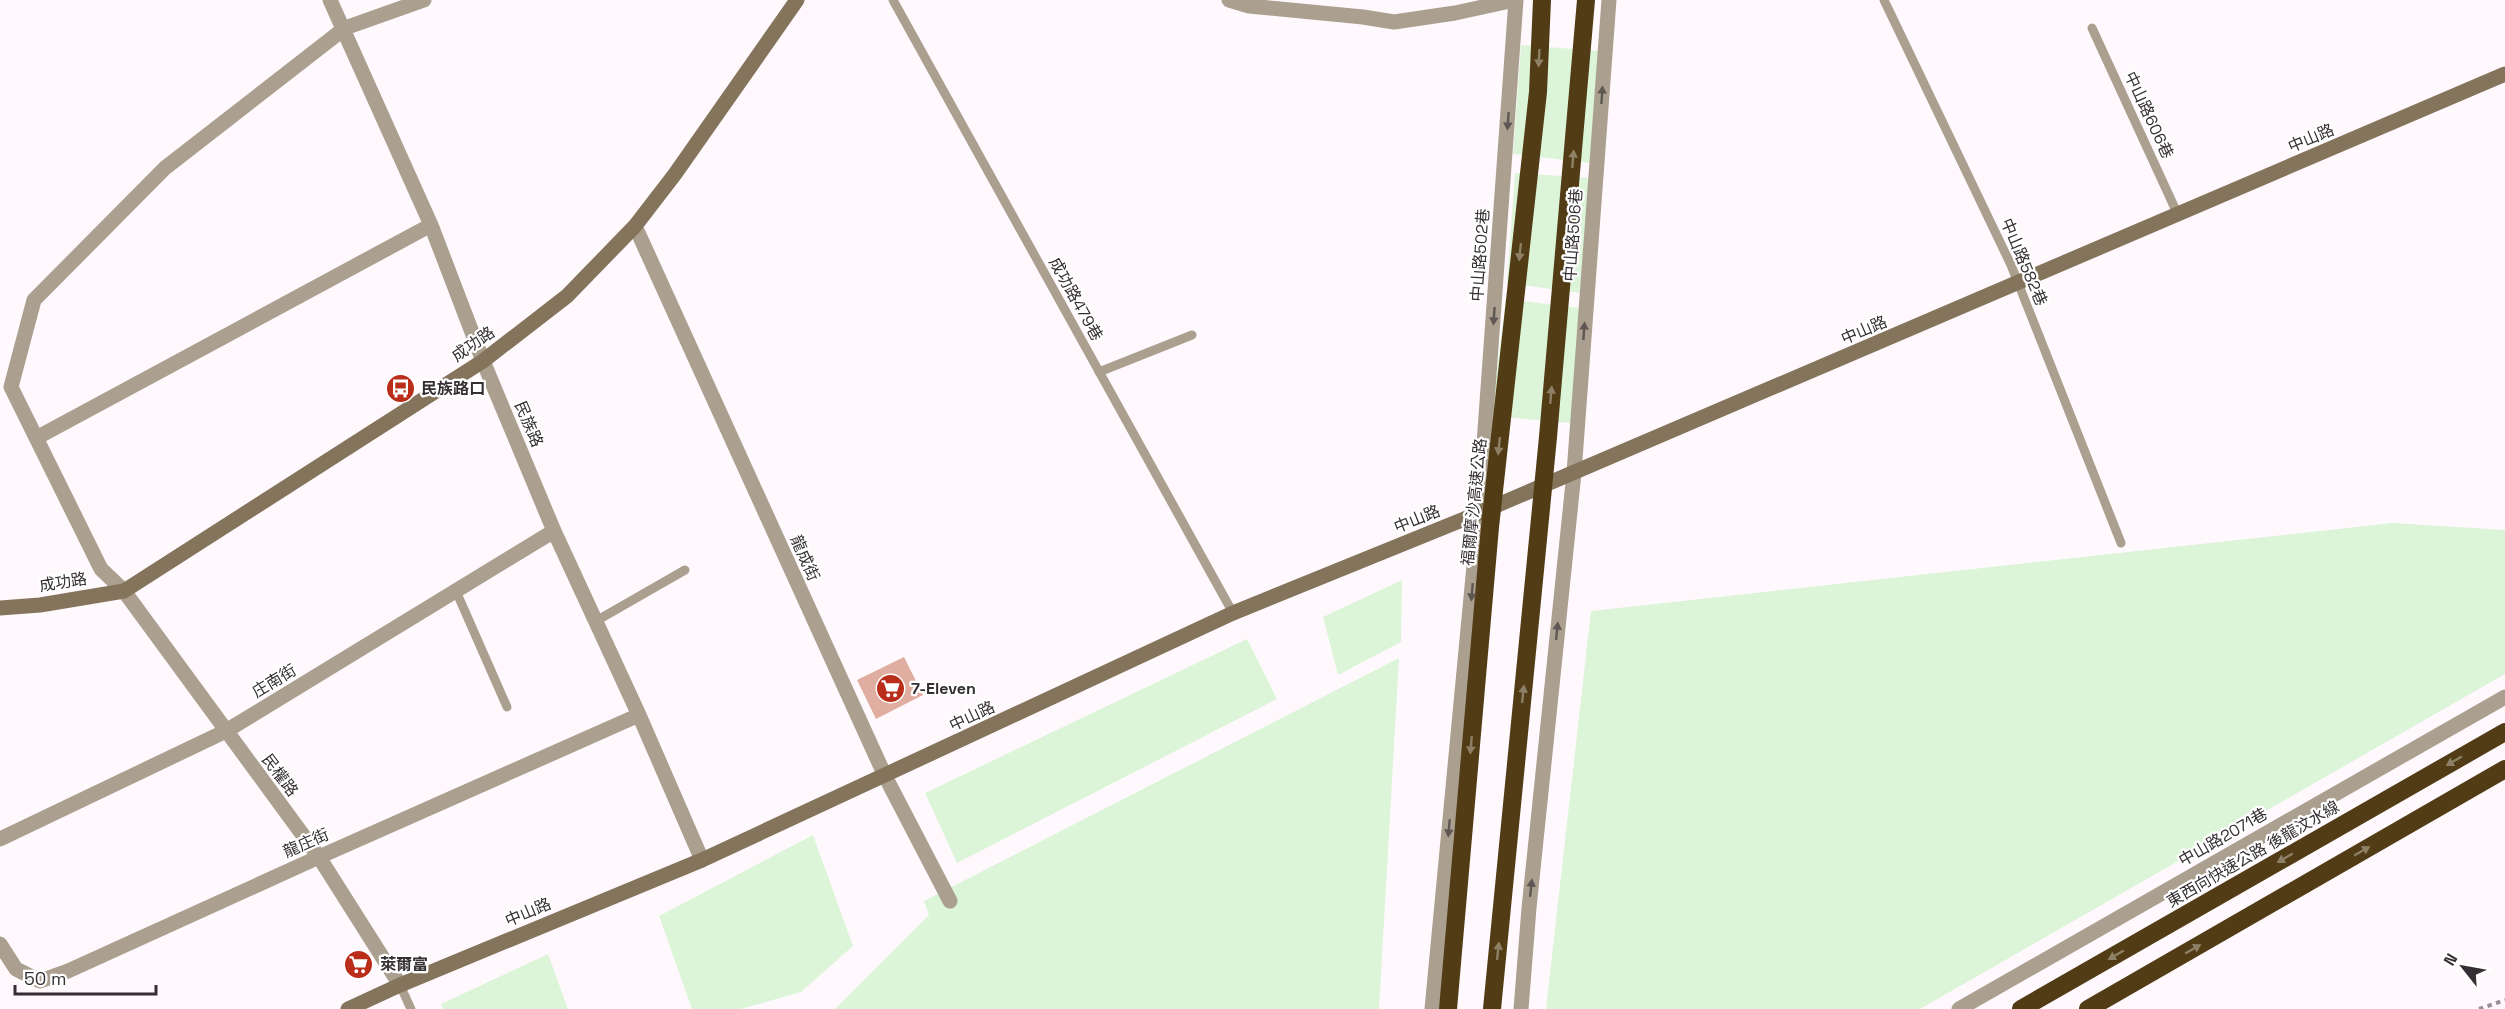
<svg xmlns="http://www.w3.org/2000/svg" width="2505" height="1009" font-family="'Space Grotesk','Noto Sans TC',sans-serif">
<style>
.green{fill:#dcf4d8}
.building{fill:#e0aea1}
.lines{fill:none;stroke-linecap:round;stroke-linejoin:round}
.path{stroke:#959094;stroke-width:4;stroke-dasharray:4.5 4.5;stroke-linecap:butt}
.lane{stroke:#aba08f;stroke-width:9}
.street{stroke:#aba08f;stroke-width:15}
.secondary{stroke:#84745b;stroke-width:15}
.highway{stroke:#513c15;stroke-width:18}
.highway-bridge{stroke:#513c15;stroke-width:18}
.oneway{fill:#8e8067}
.oneway2{fill:#5e5753}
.labels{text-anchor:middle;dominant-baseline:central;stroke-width:4.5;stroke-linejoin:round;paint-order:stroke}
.street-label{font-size:16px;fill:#342f33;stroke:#fff}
.poi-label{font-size:16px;font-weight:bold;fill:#342f33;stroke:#fff;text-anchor:start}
</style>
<rect width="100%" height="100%" fill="#fff9fe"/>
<path class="green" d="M 1521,45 L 1600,51 L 1590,163 L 1513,154 Z
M 1515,173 L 1590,178 L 1580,293 L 1507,283 Z
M 1506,299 L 1579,308 L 1571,423 L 1491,416 Z
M 2392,523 L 2505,530 L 2505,674 L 1920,1009 L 1546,1009 L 1591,611 Z
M 1402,580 L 1401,642 L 1338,675 L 1323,617 Z
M 1247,639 L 1277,699 L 957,863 L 925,793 Z
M 1399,658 L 1379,1009 L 835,1009 L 929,915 L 924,901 Z
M 813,835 L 853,946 L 801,992 L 741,1009 L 692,1009 L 659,916 Z
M 548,954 L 568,1009 L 443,1009 L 441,1004 Z"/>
<path class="building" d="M 904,657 L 923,695 L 876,719 L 857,680 Z"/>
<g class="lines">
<path class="path" d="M 2479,1009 L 2505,1000"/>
<path class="lane" d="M 893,0 L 1233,613
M 1884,0 L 2011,265 L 2121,543
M 2092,28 L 2178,215
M 1099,372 L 1192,335
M 456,591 L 507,707
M 596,621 L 685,570
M 400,985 L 411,1009"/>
<path class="street" d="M 330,0 L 431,225 L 483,361 L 554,531 L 639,715 L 702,860
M 1229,0 L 1249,6 L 1363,17 L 1394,22 L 1455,13 L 1515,0
M 635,226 L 885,776 L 950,901
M 38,437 L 431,225
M 0,839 L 226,731 L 554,531
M 0,944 L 16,969 L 40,981 L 68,971 L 319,857 L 639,715
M 400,985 L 319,857 L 124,591 L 101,569 L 11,387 L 34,300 L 165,168 L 345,28 L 424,0
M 1432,1009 L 1479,513 L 1516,0
M 1521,1009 L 1529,908 L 1574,473 L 1609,0
M 1959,1009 L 2505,697"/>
<path class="secondary" d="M 0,608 L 40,605 L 124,591 L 483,361 L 567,296 L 635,226 L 675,174 L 797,0
M 348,1009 L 400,985 L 702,860 L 1233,613 L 1479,513 L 2505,74"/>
<path class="highway" d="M 2021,1009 L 2505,732
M 2088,1009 L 2505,769"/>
<path class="highway-bridge" d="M 1448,1009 L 1490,527 L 1538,92 L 1542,0
M 1492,1009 L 1548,437 L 1586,0"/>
</g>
<defs><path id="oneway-solid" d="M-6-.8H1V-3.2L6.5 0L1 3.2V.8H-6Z" transform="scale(1.5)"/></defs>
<g class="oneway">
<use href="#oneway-solid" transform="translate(1539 58) rotate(93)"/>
<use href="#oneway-solid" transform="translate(1573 159) rotate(-85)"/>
<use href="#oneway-solid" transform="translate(1520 252) rotate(96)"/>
<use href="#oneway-solid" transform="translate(1551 395) rotate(-85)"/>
<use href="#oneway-solid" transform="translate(1499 446) rotate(96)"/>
<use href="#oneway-solid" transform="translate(1523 694) rotate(-84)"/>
<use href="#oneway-solid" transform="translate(1471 745) rotate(95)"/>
<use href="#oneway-solid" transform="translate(2454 761) rotate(150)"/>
<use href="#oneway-solid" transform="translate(2362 851) rotate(-30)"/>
<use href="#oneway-solid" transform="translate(2285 858) rotate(150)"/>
<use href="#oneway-solid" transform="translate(2193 949) rotate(-30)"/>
<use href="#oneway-solid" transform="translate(1498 951) rotate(-84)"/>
<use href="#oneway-solid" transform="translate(2116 955) rotate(150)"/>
</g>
<g class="oneway2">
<use href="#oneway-solid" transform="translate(1602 95) rotate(-86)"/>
<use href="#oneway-solid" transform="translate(1508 121) rotate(94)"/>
<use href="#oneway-solid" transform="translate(1494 316) rotate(94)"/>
<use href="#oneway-solid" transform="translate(1584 331) rotate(-86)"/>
<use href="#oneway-solid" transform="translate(1472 592) rotate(95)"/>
<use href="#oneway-solid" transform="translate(1557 631) rotate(-84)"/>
<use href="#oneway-solid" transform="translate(1449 828) rotate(95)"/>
<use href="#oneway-solid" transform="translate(1531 888) rotate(-84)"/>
</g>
<defs>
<symbol id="bus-disc" viewBox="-11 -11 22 22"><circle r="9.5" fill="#b92d1a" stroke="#fff"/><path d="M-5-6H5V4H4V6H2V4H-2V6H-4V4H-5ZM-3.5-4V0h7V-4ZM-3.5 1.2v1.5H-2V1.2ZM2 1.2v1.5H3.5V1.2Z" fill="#fff"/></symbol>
<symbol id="supermarket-disc" viewBox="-11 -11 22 22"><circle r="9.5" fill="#b92d1a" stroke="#fff"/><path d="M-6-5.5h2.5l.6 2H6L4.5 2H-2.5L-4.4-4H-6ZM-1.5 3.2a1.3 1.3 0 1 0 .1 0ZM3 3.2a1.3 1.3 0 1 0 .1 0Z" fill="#fff"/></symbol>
</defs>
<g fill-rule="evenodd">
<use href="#bus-disc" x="384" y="372" width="33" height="33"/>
<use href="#supermarket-disc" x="874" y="672" width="33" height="33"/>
<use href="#supermarket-disc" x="342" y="948" width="33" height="33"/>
</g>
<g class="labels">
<g class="street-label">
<text transform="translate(2149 115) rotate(65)">中山路606巷</text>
<text transform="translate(2311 138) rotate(-23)">中山路</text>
<text transform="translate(1573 235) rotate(-86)">中山路506巷</text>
<text transform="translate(1480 255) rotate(-86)">中山路502巷</text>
<text transform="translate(2024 262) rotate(67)">中山路582巷</text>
<text transform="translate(1076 299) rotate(61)">成功路479巷</text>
<text transform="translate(1864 330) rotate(-23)">中山路</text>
<text transform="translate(473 344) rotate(-35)">成功路</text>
<text transform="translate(529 424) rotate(67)">民族路</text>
<text transform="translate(1474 502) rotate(-84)">福爾摩沙高速公路</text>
<text transform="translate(1417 519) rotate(-22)">中山路</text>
<text transform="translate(805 558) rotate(66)">龍成街</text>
<text transform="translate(63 582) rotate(-9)">成功路</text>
<text transform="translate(274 681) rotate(-31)">庄南街</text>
<text transform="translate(972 716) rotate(-25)">中山路</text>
<text transform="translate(280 775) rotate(53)">民權路</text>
<text transform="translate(2223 837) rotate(-30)">中山路2071巷</text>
<text transform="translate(306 843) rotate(-24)">龍庄街</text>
<text transform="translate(2253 854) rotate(-30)">東西向快速公路 後龍汶水線</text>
<text transform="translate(528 912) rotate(-23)">中山路</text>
</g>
<g class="poi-label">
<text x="421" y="388">民族路口</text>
<text x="911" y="688">7-Eleven</text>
<text x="380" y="964">萊爾富</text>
</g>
</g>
<g transform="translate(2463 967) rotate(301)" stroke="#ffffff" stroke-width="4.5" paint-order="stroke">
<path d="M0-4.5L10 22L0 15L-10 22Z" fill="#342f33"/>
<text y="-9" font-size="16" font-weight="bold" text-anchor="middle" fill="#342f33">N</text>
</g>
<path d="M15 985v9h141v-9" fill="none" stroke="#342f33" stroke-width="3"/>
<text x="24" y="985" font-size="18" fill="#342f33" stroke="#ffffff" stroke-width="4.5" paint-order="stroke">50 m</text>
</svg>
